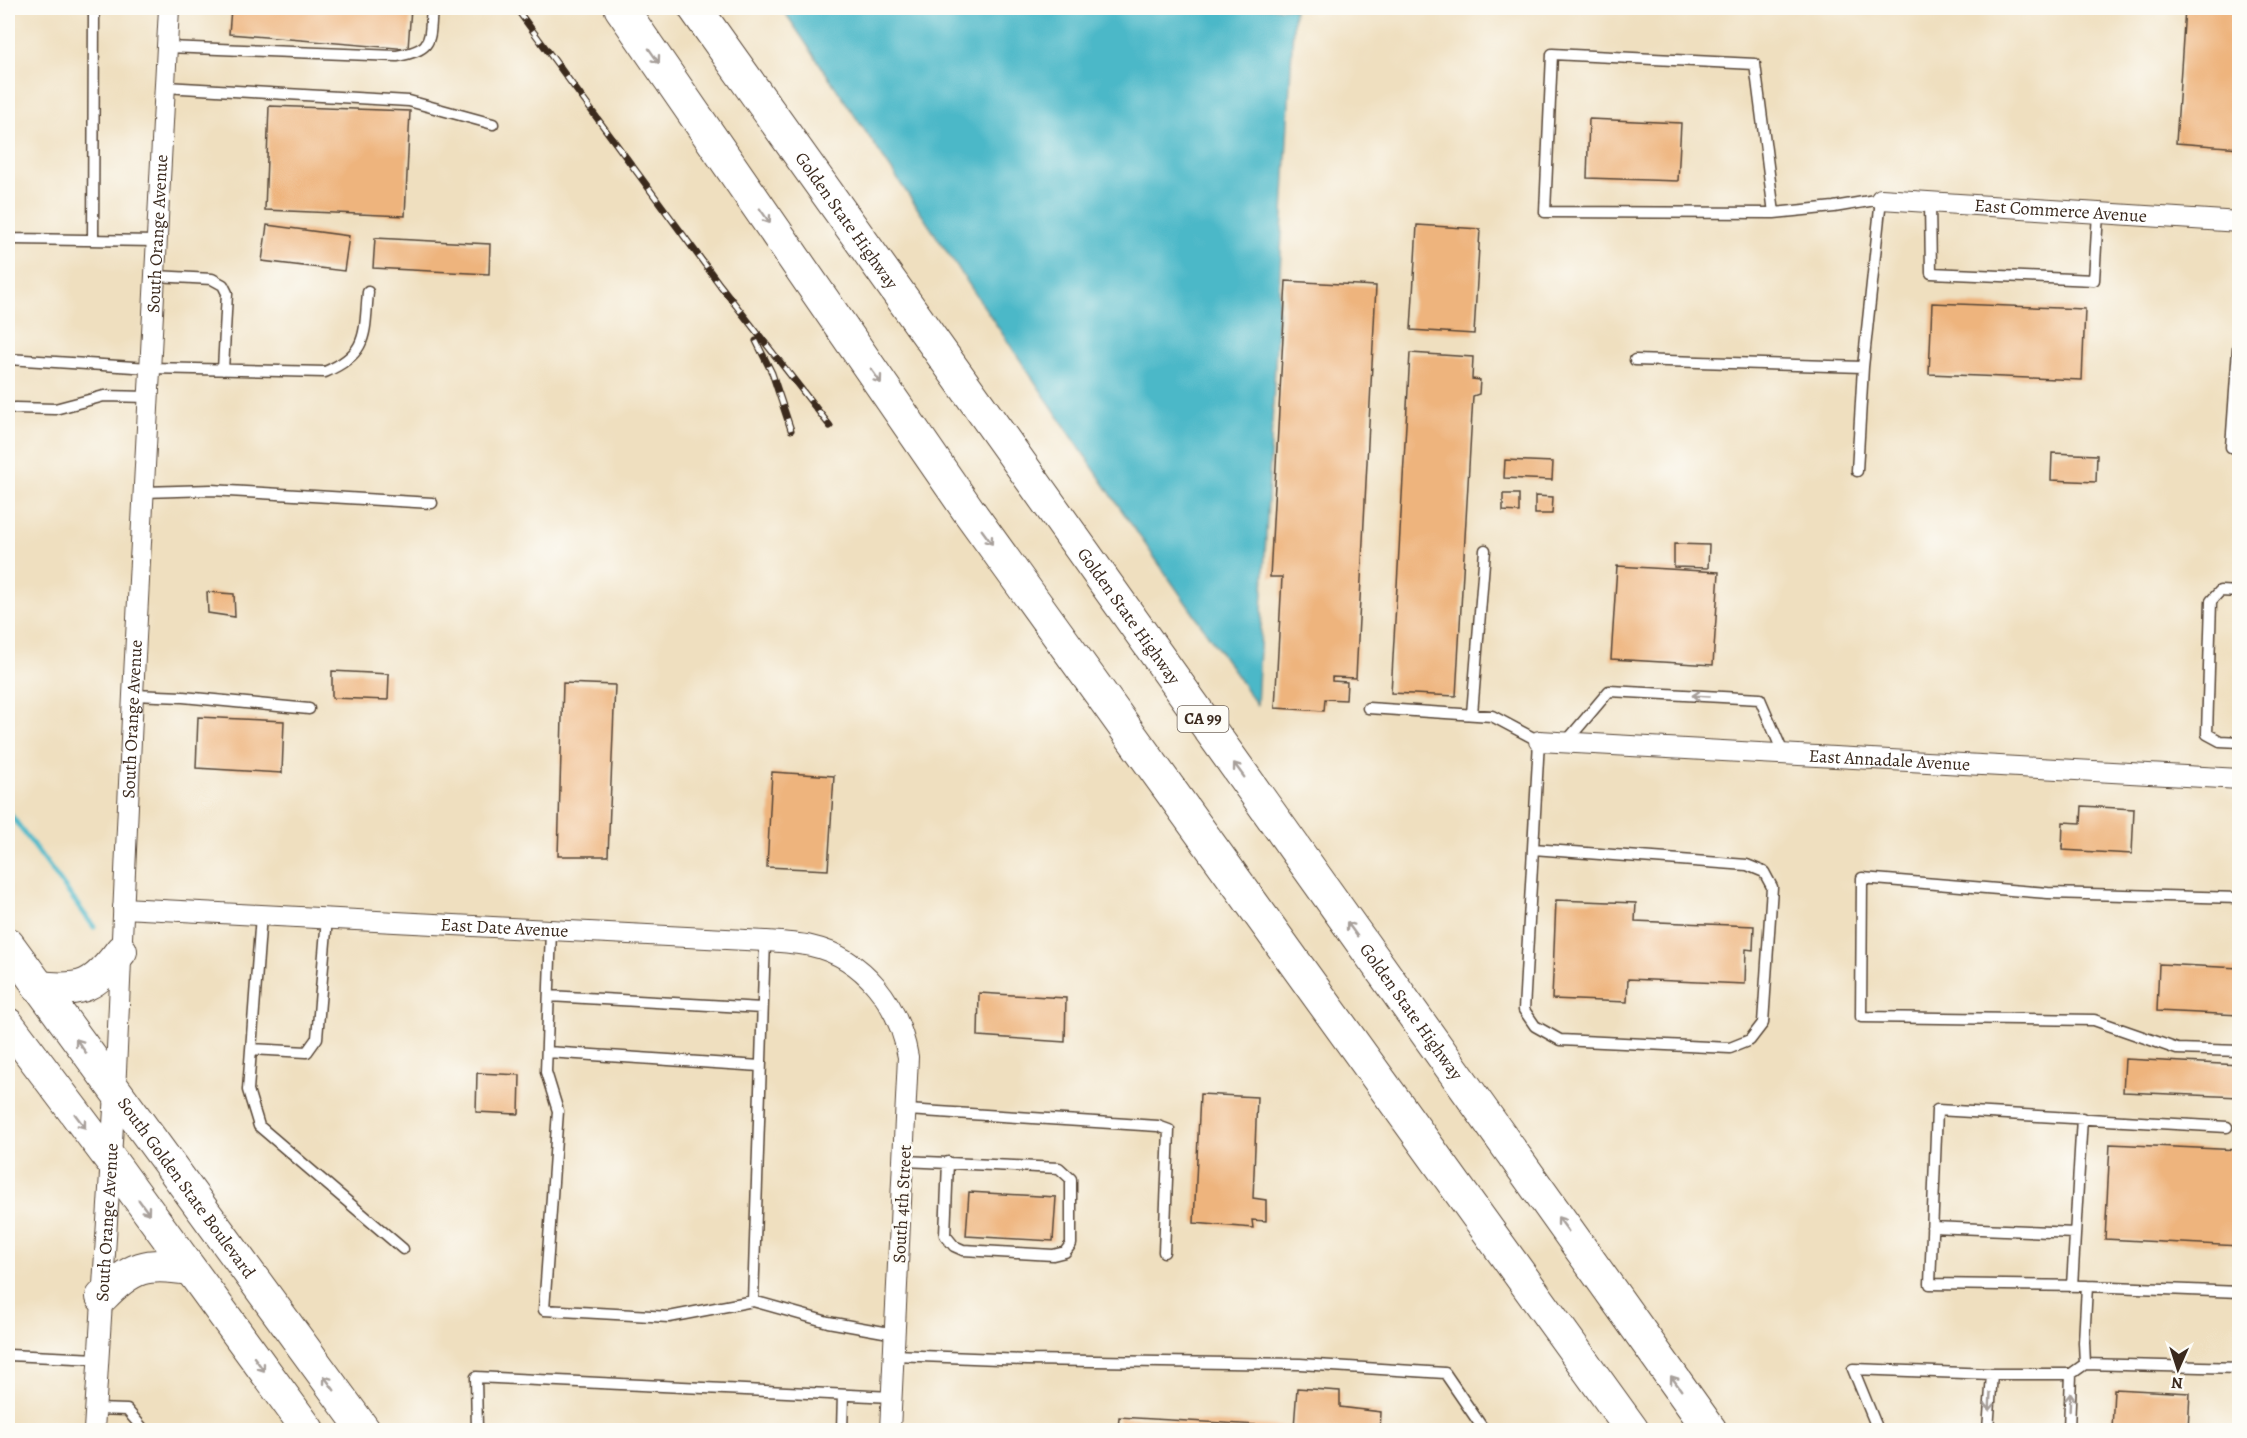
<svg xmlns="http://www.w3.org/2000/svg" width="2247" height="1438" font-family="Alegreya,serif">
<style>
.water{fill:#4cb8c8;stroke:#447173;stroke-width:1.5}
.lines{fill:none;stroke-linecap:round;stroke-linejoin:round}
.stream{stroke:#4cb8c8;stroke-width:5}
.building{fill:#eeb47d}
.service-casing{stroke:#564536;stroke-width:13}
.minor-casing{stroke:#564536;stroke-width:22}
.primary-casing{stroke:#564536;stroke-width:34}
.motorway-casing{stroke:#564536;stroke-width:35}
.service{stroke:#fff;stroke-width:10}
.minor{stroke:#fff;stroke-width:20}
.primary{stroke:#fff;stroke-width:32}
.motorway{stroke:#fff;stroke-width:33}
.rail-casing{stroke:#3b2a1e;stroke-width:7}
.rail{stroke:#fdfcf7;stroke-width:4.5;stroke-dasharray:14;stroke-linecap:butt}
.oneway{stroke:#a79f9a}
.labels{text-anchor:middle;dominant-baseline:central;stroke-width:5;stroke-linejoin:round;paint-order:stroke}
.shield{fill:#fdfcf7;stroke:#75695f;stroke-width:1.5}
.shield-label{font-size:16px;font-weight:bold;fill:#3b2a1e}
.street-label{font-size:18px;fill:#3b2a1e;stroke:#fdfcf7}
</style>
<rect width="100%" height="100%" fill="#fdfcf7"/>
<filter id="ink" filterUnits="userSpaceOnUse"><feTurbulence type="fractalNoise" baseFrequency=".0167" numOctaves="2"/><feDisplacementMap in="SourceGraphic" scale="12" xChannelSelector="R" yChannelSelector="G"/><feConvolveMatrix kernelMatrix="1 2 1 2 8 2 1 2 1" color-interpolation-filters="sRGB"/></filter>
<filter id="wash" filterUnits="userSpaceOnUse"><feTurbulence type="fractalNoise" baseFrequency=".008" numOctaves="4" result="noise"/><feDisplacementMap in="SourceGraphic" scale="24" xChannelSelector="R" yChannelSelector="G"/><feGaussianBlur stdDeviation="1.35" result="paint"/><feColorMatrix in="noise" values="0 0 0 0 0 0 0 0 0 0 0 0 0 0 0 0 0 1.4 0 .05"/><feComposite in="paint" operator="in"/></filter>
<g filter="url(#wash)">
<rect width="100%" height="100%" fill="#efdfbf"/>
<path class="water" d="M 782,8 L 1294,8 L 1257,705 L 1125,515 Z"/>
<g class="lines">
<path class="stream" d="M 8,811 L 94,927"/>
</g>
<g id="blocks">
<path class="building" d="M 231,8 L 411,8 L 408,49 L 229,34 Z
M 2185,8 L 2240,8 L 2240,148 L 2176,143 Z
M 269,106 L 410,111 L 405,216 L 265,210 Z
M 1589,119 L 1681,123 L 1678,181 L 1587,178 Z
M 267,225 L 349,236 L 344,271 L 262,261 Z
M 1417,225 L 1480,229 L 1474,334 L 1411,330 Z
M 375,238 L 490,244 L 489,274 L 373,268 Z
M 1286,281 L 1376,286 L 1356,678 L 1332,677 L 1332,681 L 1347,682 L 1346,700 L 1325,699 L 1324,711 L 1275,708 L 1282,577 L 1270,577 Z
M 1932,303 L 2085,309 L 2082,380 L 1929,374 Z
M 1410,353 L 1473,357 L 1472,379 L 1480,380 L 1479,394 L 1473,396 L 1456,696 L 1391,693 Z
M 2052,453 L 2097,455 L 2096,482 L 2051,480 Z
M 1505,460 L 1553,462 L 1552,480 L 1504,478 Z
M 1503,494 L 1519,494 L 1519,512 L 1503,511 Z
M 1535,496 L 1553,497 L 1552,514 L 1535,514 Z
M 1674,544 L 1709,545 L 1708,568 L 1674,567 Z
M 1617,566 L 1719,572 L 1713,665 L 1611,659 Z
M 207,592 L 234,594 L 235,617 L 208,613 Z
M 332,671 L 389,674 L 388,700 L 332,698 Z
M 563,683 L 615,685 L 608,856 L 558,856 Z
M 198,717 L 284,721 L 282,773 L 196,768 Z
M 772,772 L 834,776 L 828,870 L 767,867 Z
M 2082,806 L 2134,809 L 2132,854 L 2062,850 L 2063,822 L 2081,823 Z
M 1556,900 L 1636,903 L 1635,921 L 1754,926 L 1753,950 L 1746,949 L 1745,984 L 1628,979 L 1627,1002 L 1552,999 Z
M 2159,964 L 2240,968 L 2240,1015 L 2157,1011 Z
M 979,993 L 1066,998 L 1065,1042 L 978,1036 Z
M 2125,1059 L 2240,1065 L 2240,1097 L 2123,1092 Z
M 477,1073 L 520,1075 L 519,1114 L 476,1112 Z
M 1200,1094 L 1257,1097 L 1253,1198 L 1266,1200 L 1266,1221 L 1252,1220 L 1253,1228 L 1194,1223 Z
M 2110,1144 L 2240,1150 L 2240,1246 L 2105,1239 Z
M 969,1192 L 1056,1197 L 1053,1241 L 966,1236 Z
M 1297,1388 L 1340,1391 L 1340,1407 L 1381,1412 L 1380,1430 L 1118,1430 L 1119,1417 L 1294,1427 Z
M 2114,1389 L 2190,1393 L 2188,1430 L 2112,1430 Z"/>
</g>
</g>
<g filter="url(#ink)">
<use href="#blocks" fill-opacity="0" stroke="#564536" stroke-width="1.5"/>
<g class="lines">
<defs>
<path id="service" d="M 91,8 L 94,13 L 93,240
M 167,47 L 397,56 C 434,49 429,42 432,8
M 165,87 L 409,101 L 493,124
M 1930,202 L 1931,273 L 2094,280 L 2098,213
M 1774,213 L 1755,64 L 1552,54 L 1545,212 L 1774,213 L 1834,207 L 1881,199 L 1863,367 L 1857,471
M 8,238 L 14,239 L 157,241
M 155,276 L 212,279 L 223,285 L 227,293 L 223,370
M 2240,321 L 2231,447 L 2240,448
M 8,359 L 150,368 L 325,372 C 369,353 364,334 368,292
M 1635,360 L 1863,367
M 15,408 L 55,409 L 104,396 L 149,397
M 144,492 L 211,490 L 432,503
M 2240,592 L 2220,591 L 2211,601 L 2207,734 L 2220,741 L 2240,742
M 133,695 L 183,697 L 309,709
M 1368,708 L 1492,716 L 1539,741 L 1524,1010 L 1535,1026 L 1560,1040 L 1730,1048 L 1750,1040 L 1763,1023 L 1772,887 L 1764,872 L 1747,865 L 1533,849
M 1472,714 L 1485,550
M 1566,742 L 1609,691 L 1760,699 L 1784,755
M 2240,898 L 2048,893 L 1862,878 L 1861,1017 L 2094,1020 L 2177,1049 L 2240,1051
M 261,915 L 248,1090 L 259,1126 L 403,1249
M 551,930 L 546,1072 L 558,1111 L 544,1310 L 669,1317 L 753,1301 L 828,1322 L 895,1334
M 549,996 L 762,1008
M 251,1049 L 307,1052 L 317,1038 L 327,918
M 547,1052 L 760,1066
M 907,1110 L 1158,1126 L 1169,1130 L 1164,1252
M 2227,1127 L 1937,1110 L 1930,1284 L 2087,1286 L 2240,1292
M 904,1161 L 1059,1168 L 1071,1179 L 1071,1244 L 1065,1252 L 1053,1255 L 963,1250 L 954,1246 L 945,1235 L 948,1162
M 1932,1227 L 2075,1233
M 2072,1286 L 2082,1118
M 753,1301 L 765,941
M 8,1355 L 98,1359
M 894,1355 L 1027,1360 L 1300,1364 L 1445,1373 L 1484,1430
M 2085,1364 L 2084,1342 L 2087,1286
M 95,1409 L 127,1410 L 144,1430
M 477,1430 L 476,1377 L 892,1397
M 842,1430 L 843,1395
M 1878,1430 L 1853,1369 L 1992,1374 L 2071,1374 L 2085,1364 L 2240,1368
M 1988,1430 L 1992,1374
M 2069,1430 L 2071,1374"/>
<g id="minor">
<path id="s1" d="M 1881,199 L 2240,222"/>
<path id="s2" d="M 1539,741 L 2240,779"/>
<path id="s3" d="M 123,908 L 765,941 C 780,942 796,943 811,946 C 865,958 899,1005 908,1057 L 890,1430"/>
<path id="s4" d="M 94,1430 L 115,1093 L 133,695 L 169,8"/>
</g>
<g id="primary">
<path id="s5" d="M 8,944 L 364,1430"/>
<path d="M 38,987 C 83,992 94,987 121,951"/>
<path d="M 8,1024 L 110,1159 L 308,1430"/>
<path d="M 102,1297 C 132,1266 146,1262 189,1269"/>
</g>
<g id="motorway">
<path d="M 621,8 L 968,510 L 1632,1430"/>
<path id="s6" d="M 695,8 L 1710,1430"/>
</g>
</defs>
<use href="#service" class="service-casing"/>
<use href="#minor" class="minor-casing"/>
<use href="#primary" class="primary-casing"/>
<use href="#motorway" class="motorway-casing"/>
<use href="#service" class="service"/>
<use href="#minor" class="minor"/>
<use href="#primary" class="primary"/>
<use href="#motorway" class="motorway"/>
<defs>
<path id="rail" d="M 516,8 L 720,285 L 830,426
M 756,341 L 772,373 L 791,430"/>
</defs>
<use href="#rail" class="rail-casing"/>
<use href="#rail" class="rail"/>
</g>
<defs><path id="oneway-shaft" d="M-6 0H5M1.5-3L5.5 0L1.5 3" fill="none" stroke-width="1.6" stroke-linecap="round" stroke-linejoin="round" transform="scale(1.5)"/></defs>
<g class="oneway">
<use href="#oneway-shaft" transform="translate(654 56) rotate(55)"/>
<use href="#oneway-shaft" transform="translate(765 216) rotate(55)"/>
<use href="#oneway-shaft" transform="translate(876 376) rotate(55)"/>
<use href="#oneway-shaft" transform="translate(987 537) rotate(54)"/>
<use href="#oneway-shaft" transform="translate(1701 696) rotate(-177)"/>
<use href="#oneway-shaft" transform="translate(1239 770) rotate(-126)"/>
<use href="#oneway-shaft" transform="translate(1352 929) rotate(-126)"/>
<use href="#oneway-shaft" transform="translate(81 1046) rotate(-126)"/>
<use href="#oneway-shaft" transform="translate(80 1121) rotate(53)"/>
<use href="#oneway-shaft" transform="translate(144 1207) rotate(54)"/>
<use href="#oneway-shaft" transform="translate(1563 1224) rotate(-126)"/>
<use href="#oneway-shaft" transform="translate(259 1364) rotate(54)"/>
<use href="#oneway-shaft" transform="translate(329 1383) rotate(-126)"/>
<use href="#oneway-shaft" transform="translate(1676 1383) rotate(-126)"/>
<use href="#oneway-shaft" transform="translate(1990 1402) rotate(93)"/>
<use href="#oneway-shaft" transform="translate(2070 1402) rotate(-88)"/>
</g>
</g>
<g class="labels">
<rect class="shield" x="1177.5" y="706" width="51" height="26" rx="4.5"/>
<g class="shield-label">
<text x="1203" y="719">CA 99</text>
</g>
<g class="street-label">
<text stroke="none"><textPath href="#s1" startOffset="180">East Commerce Avenue</textPath></text>
<text stroke="none"><textPath href="#s6" startOffset="261">Golden State Highway</textPath></text>
<text stroke="none"><textPath href="#s4" startOffset="1198">South Orange Avenue</textPath></text>
<text stroke="none"><textPath href="#s6" startOffset="747">Golden State Highway</textPath></text>
<text stroke="none"><textPath href="#s4" startOffset="712">South Orange Avenue</textPath></text>
<text stroke="none"><textPath href="#s2" startOffset="351">East Annadale Avenue</textPath></text>
<text stroke="none"><textPath href="#s3" startOffset="382">East Date Avenue</textPath></text>
<text stroke="none"><textPath href="#s6" startOffset="1233">Golden State Highway</textPath></text>
<text stroke="none"><textPath href="#s5" startOffset="302">South Golden State Boulevard</textPath></text>
<text transform="translate(902 1204) rotate(-87)">South 4th Street</text>
<text stroke="none"><textPath href="#s4" startOffset="208">South Orange Avenue</textPath></text>
</g>
</g>
<rect width="2247" height="1438" fill="none" stroke="#fdfcf7" stroke-width="30"/>
<g transform="translate(2178 1369) rotate(183)" stroke="#fdfcf7" stroke-width="4.5" paint-order="stroke">
<path d="M0-4.5L10 22L0 15L-10 22Z" fill="#3b2a1e"/>
<text y="-9" font-size="16" font-weight="bold" text-anchor="middle" fill="#3b2a1e">N</text>
</g>
</svg>
